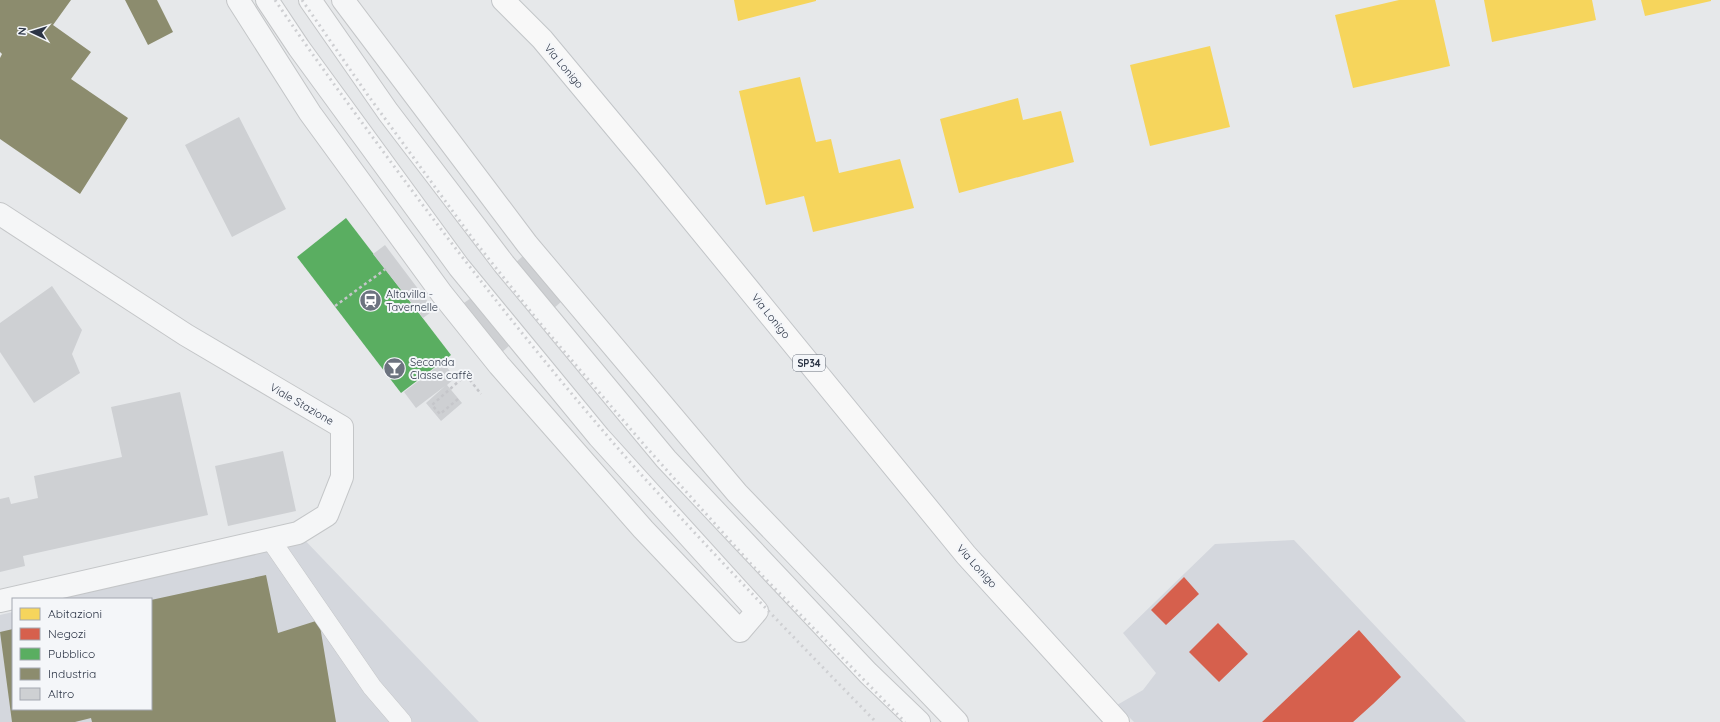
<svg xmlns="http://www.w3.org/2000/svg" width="1720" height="722" font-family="Quicksand,sans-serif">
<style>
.built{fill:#d4d7dd}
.homes{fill:#f6d55c}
.shops{fill:#d6604d}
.public{fill:#5aae61}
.industry{fill:#8c8c6e}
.building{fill:#ced0d3}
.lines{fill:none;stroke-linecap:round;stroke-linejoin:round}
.service-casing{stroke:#c4c6c8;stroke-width:20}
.pedestrian-casing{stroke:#c4c6c8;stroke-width:24}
.minor-casing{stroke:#c4c6c8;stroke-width:24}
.primary-casing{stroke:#c2c5c8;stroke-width:24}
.path{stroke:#c5c6ca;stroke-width:2.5;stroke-dasharray:3 3;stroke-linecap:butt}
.service{stroke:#f5f6f7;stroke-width:19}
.pedestrian{stroke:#f5f6f7;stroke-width:22}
.minor{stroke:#f5f6f7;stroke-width:22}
.primary{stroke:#f8f8f8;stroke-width:22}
.rail{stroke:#cecfd2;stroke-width:3;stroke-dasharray:2 4;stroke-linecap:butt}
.labels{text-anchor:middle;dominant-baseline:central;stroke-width:4;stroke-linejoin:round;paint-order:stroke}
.shield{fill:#f4f6f9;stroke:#676e7b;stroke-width:1}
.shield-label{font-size:10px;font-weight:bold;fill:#2b3445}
.street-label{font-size:11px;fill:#2b3445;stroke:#f4f6f9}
.poi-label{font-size:11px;fill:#2b3445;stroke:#f4f6f9;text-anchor:start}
</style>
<rect width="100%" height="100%" fill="#e6e8ea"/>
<path class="built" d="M 298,533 L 479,722 L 0,722 L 0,615 L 13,612 L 13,709 L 151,709 L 151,599 L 58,599 Z
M 1294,540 L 1466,722 L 1134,722 L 1117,705 L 1143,690 L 1156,673 L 1123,633 L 1215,544 Z"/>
<path class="homes" d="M 734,0 L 816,0 L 816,1 L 738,21 Z
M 1399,0 L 1435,0 L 1450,66 L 1353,88 L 1335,15 Z
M 1484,0 L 1592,0 L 1596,20 L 1492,42 Z
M 1641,0 L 1711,0 L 1711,1 L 1645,16 Z
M 1210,46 L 1230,127 L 1150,146 L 1130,65 Z
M 800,77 L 816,142 L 831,139 L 839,173 L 900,159 L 914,208 L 813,232 L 804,196 L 766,205 L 739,91 Z
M 1018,98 L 1023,120 L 1061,111 L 1074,162 L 959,193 L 940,119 Z"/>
<path class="shops" d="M 1184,577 L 1199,594 L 1166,625 L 1151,610 Z
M 1218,623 L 1248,654 L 1219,682 L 1189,652 Z
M 1359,630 L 1401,677 L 1373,704 L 1353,722 L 1262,722 Z"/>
<path class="public" d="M 346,218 L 451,355 L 401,393 L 297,257 Z"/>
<path class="industry" d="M 0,0 L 71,0 L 53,25 L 91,52 L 71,79 L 128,118 L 80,194 L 0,139 L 0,58 L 2,54 L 0,52 Z
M 125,0 L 157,0 L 173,32 L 148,45 Z
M 266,575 L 278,633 L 319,620 L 336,722 L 92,722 L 91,718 L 75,722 L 12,722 L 0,632 L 13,629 L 13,709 L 151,709 L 151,600 Z"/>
<path class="building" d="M 239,117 L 286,209 L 232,237 L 185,145 Z
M 385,245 L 434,310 L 423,318 L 373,254 Z
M 523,256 L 562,301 L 553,309 L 514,264 Z
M 52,286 L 82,330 L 72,354 L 80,373 L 34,403 L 0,352 L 0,323 Z
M 471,298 L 510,345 L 501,353 L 461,305 Z
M 443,362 L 455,378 L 447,385 L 462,403 L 441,421 L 426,403 L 445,386 L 416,408 L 404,392 Z
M 180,392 L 208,515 L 23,556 L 25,566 L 0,572 L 0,499 L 9,497 L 11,504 L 38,498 L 34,476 L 122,457 L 111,407 Z
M 283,451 L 296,511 L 228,526 L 215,466 Z"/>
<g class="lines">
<defs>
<path id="service" d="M 270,539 L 372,687 L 402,722"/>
<path id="pedestrian" d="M 238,0 L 310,113 L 442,294 L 499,365 L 557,431 L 643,529 L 740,631 L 757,611 L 599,437 L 459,267 L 299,48 L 267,0
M 310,0 L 388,112 L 504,264 L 666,459 L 868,673 L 919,722
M 343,0 L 527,244 L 737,493 L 957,722"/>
<path id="minor" d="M 0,214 L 186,335 L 342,427 L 342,477 L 327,515 L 298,533 L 0,601"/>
<path id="primary" d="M 503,0 L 542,39 L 647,165 L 966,555 L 1118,722"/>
</defs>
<use href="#service" class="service-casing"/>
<use href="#pedestrian" class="pedestrian-casing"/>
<use href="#minor" class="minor-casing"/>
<use href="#primary" class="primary-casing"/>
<path class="path" d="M 335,306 L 387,268
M 466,375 L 481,394
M 458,399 L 440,414 L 432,405 L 468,373"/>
<use href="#service" class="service"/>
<use href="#pedestrian" class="pedestrian"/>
<use href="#minor" class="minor"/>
<use href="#primary" class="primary"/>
<path class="rail" d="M 275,0 C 315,59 357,116 399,173 C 472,272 548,368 629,461 C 709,550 792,636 876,722
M 302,0 L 367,94 L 473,239 L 539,322 L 646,447 L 751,564 L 905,722"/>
</g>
<defs>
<symbol id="station-disc" viewBox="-11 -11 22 22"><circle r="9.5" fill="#6c737f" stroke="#f4f6f9"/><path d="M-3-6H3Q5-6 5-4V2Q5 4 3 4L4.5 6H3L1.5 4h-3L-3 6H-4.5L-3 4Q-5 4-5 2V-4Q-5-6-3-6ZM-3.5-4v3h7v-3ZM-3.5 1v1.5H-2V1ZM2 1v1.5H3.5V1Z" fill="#fff"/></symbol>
<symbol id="bar-disc" viewBox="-11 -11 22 22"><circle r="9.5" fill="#6c737f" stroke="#f4f6f9"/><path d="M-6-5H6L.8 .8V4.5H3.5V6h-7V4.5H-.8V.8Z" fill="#fff"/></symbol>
</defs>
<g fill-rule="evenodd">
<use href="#station-disc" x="358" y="288" width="25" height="25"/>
<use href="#bar-disc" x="382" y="356" width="25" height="25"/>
</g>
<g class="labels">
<rect class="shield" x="793" y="355" width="32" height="16" rx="3"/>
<g class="shield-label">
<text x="809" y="363">SP34</text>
</g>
<g class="street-label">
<text transform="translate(564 66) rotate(50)">Via Lonigo</text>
<text transform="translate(771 316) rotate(51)">Via Lonigo</text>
<text transform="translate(302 404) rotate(30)">Viale Stazione</text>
<text transform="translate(977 566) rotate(48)">Via Lonigo</text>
</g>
<g class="poi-label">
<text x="386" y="294">Altavilla -<tspan x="386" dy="13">Tavernelle</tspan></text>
<text x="410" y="362">Seconda<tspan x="410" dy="13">Classe caffè</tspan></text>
</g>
</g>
<rect x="12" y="598" width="140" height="112" fill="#f4f6f9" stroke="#a4a8b1"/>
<rect x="20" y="608" width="20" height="12" fill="#f6d55c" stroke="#a4a8b1"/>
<text x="48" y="618" font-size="12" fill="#2b3445">Abitazioni</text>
<rect x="20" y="628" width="20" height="12" fill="#d6604d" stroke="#a4a8b1"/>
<text x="48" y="638" font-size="12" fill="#2b3445">Negozi</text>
<rect x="20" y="648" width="20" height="12" fill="#5aae61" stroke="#a4a8b1"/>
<text x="48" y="658" font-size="12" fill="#2b3445">Pubblico</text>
<rect x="20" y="668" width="20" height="12" fill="#8c8c6e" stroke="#a4a8b1"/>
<text x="48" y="678" font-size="12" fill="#2b3445">Industria</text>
<rect x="20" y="688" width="20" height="12" fill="#ced0d3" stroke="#a4a8b1"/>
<text x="48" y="698" font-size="12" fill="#2b3445">Altro</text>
<g transform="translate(32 32) rotate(274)" stroke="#f4f6f9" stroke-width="3" paint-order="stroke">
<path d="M0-3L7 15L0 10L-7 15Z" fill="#2b3445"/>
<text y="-6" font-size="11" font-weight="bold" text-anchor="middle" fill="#2b3445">N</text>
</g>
</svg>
